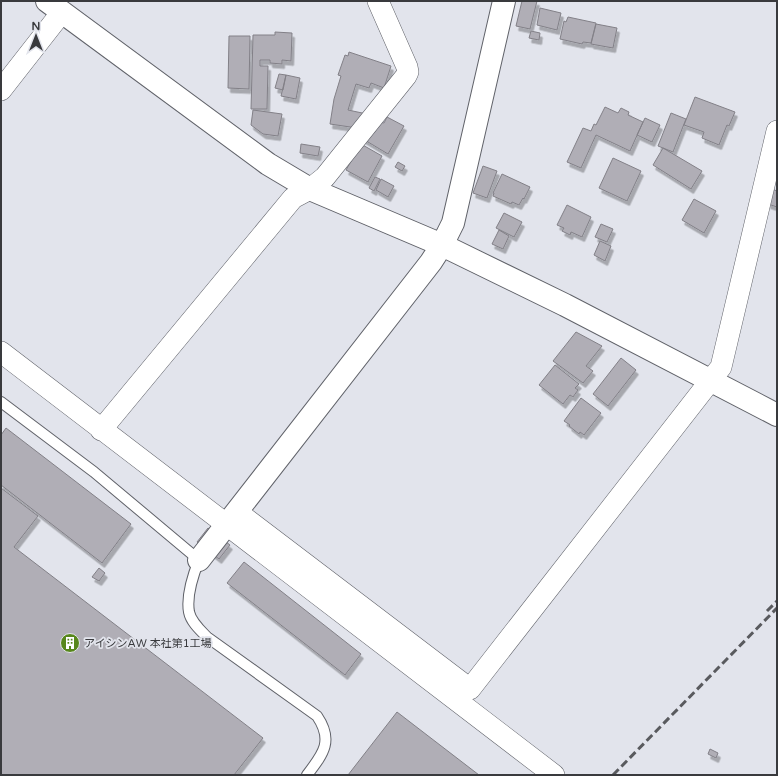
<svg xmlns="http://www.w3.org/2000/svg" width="778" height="776" font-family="'Varela Round','Noto Sans JP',sans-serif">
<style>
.building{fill:#b0aeb6;stroke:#828087;filter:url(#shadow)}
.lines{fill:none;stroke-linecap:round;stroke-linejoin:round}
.service-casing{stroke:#606269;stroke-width:12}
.minor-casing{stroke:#606269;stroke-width:22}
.tertiary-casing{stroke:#606269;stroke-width:24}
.service{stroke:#fff;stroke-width:10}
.minor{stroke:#fff;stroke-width:21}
.tertiary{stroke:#fff;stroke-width:22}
.rail{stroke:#595a5e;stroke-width:3;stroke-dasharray:8 4;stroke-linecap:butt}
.labels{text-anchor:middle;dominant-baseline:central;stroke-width:3.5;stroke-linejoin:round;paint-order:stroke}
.poi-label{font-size:11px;fill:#393a3d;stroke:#e2e4ec;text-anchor:start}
</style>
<defs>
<filter id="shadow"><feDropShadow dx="2.5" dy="4.5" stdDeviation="0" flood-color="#0004"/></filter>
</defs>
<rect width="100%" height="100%" fill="#e2e4ec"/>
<path class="building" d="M 522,1 L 537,1 L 530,29 L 516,26 Z
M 540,8 L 561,13 L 557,30 L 537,25 Z
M 568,17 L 596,23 L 591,43 L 583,42 L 582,44 L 560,39 L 564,21 L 566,22 Z
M 596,24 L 617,28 L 613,48 L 591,44 Z
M 531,31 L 540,33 L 539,40 L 529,38 Z
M 275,32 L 292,33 L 291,61 L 282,60 L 282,64 L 270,63 L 270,60 L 260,60 L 260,66 L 268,66 L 267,109 L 251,109 L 253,35 L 275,35 Z
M 229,36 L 250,36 L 249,89 L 228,88 Z
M 349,52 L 391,66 L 384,88 L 371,83 L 369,88 L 356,84 L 348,110 L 367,114 L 357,128 L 330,124 L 334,99 L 341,76 L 338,75 L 345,55 L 348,56 Z
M 279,74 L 286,75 L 283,90 L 275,88 Z
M 286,75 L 300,78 L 296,99 L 281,96 Z
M 695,97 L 735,112 L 729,126 L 727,125 L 719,145 L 702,138 L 704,132 L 684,125 Z
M 605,107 L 618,113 L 621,108 L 629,112 L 628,115 L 643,122 L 630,151 L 596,135 L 581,168 L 567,162 L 583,128 L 591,131 L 594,124 L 596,125 Z
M 253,110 L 282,114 L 278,136 L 263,134 L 251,125 Z
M 671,113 L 686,119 L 673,152 L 658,146 Z
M 387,117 L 404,126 L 388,154 L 363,139 L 368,130 L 374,133 L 380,122 L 384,123 Z
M 645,118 L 660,125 L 652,142 L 637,135 Z
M 301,144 L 320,147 L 318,156 L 300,153 Z
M 361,144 L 382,156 L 368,182 L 346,170 Z
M 663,148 L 702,171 L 691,189 L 653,165 Z
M 613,158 L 641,171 L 627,201 L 599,188 Z
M 398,162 L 405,166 L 402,171 L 395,167 Z
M 483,166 L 497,171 L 487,198 L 473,193 Z
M 502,174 L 530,187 L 524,199 L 523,198 L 519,205 L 512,202 L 511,204 L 493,196 L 494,193 L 493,193 Z
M 375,177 L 380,179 L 374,191 L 369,188 Z
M 381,179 L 394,186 L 388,197 L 376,190 Z
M 772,189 L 777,191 L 777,207 L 768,204 Z
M 694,199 L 716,211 L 704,233 L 682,220 Z
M 567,205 L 591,217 L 582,237 L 571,232 L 570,235 L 562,231 L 564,228 L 557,225 Z
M 504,213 L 522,222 L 514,237 L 496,228 Z
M 601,224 L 613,229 L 607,242 L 595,237 Z
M 499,230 L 509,236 L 503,249 L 492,244 Z
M 600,241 L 611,246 L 605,261 L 594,255 Z
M 576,332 L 602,346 L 586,366 L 593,371 L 583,383 L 553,361 Z
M 621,358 L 636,370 L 608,406 L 593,394 Z
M 555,365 L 579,384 L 575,388 L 578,390 L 573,397 L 570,395 L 563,404 L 539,385 Z
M 581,398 L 601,413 L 584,435 L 580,432 L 579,434 L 569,426 L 570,425 L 564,421 Z
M 6,428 L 131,524 L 102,563 L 1,485 L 1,435 Z
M 1,488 L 38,516 L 14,547 L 263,738 L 234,775 L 1,775 Z
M 208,528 L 230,545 L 219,559 L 197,542 Z
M 244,562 L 361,654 L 345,675 L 227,583 Z
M 99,568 L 105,573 L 99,581 L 92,577 Z
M 397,712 L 479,775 L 348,775 Z
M 710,749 L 718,753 L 716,758 L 708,754 Z"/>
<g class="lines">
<defs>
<path id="service" d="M 1,402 L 94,472 L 199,560 C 193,575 186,595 189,612 C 191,622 200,630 207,637 L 317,716 C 334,741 323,754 307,775"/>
<path id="minor" d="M 1,90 L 62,12
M 1,352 L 554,775
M 101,430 L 293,198 L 310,189 L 325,177 L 406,76 L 408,72 L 407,67 L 378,1
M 237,512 L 470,689 L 721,367 L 777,131"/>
<path id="tertiary" d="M 47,1 L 268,164 L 310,189 L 442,245 L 565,305 L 777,415
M 199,560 L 431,262 L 442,245 L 453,223 L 504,1"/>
</defs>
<use href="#service" class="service-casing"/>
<use href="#minor" class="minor-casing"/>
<use href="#tertiary" class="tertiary-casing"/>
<use href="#service" class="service"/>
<use href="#minor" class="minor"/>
<use href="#tertiary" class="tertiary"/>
<path class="rail" d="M 767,611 L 777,601
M 613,775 L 777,608"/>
</g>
<defs>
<symbol id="building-disc" viewBox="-11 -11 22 22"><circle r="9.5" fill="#57871b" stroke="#e2e4ec"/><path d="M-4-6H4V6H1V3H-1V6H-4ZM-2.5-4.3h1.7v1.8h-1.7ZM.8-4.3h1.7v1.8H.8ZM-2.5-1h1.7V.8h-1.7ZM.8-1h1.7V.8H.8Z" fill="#fff"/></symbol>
</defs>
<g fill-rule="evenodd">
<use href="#building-disc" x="59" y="632" width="22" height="22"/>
</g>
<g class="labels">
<g class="poi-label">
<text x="84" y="643">アイシンAW 本社第1工場</text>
</g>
</g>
<rect width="778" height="776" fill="none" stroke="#393a3d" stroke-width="4"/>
<g transform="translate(36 36)" stroke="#e2e4ec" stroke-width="3" paint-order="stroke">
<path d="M0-3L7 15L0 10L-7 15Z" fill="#393a3d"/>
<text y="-6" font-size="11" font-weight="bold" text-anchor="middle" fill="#393a3d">N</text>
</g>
</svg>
